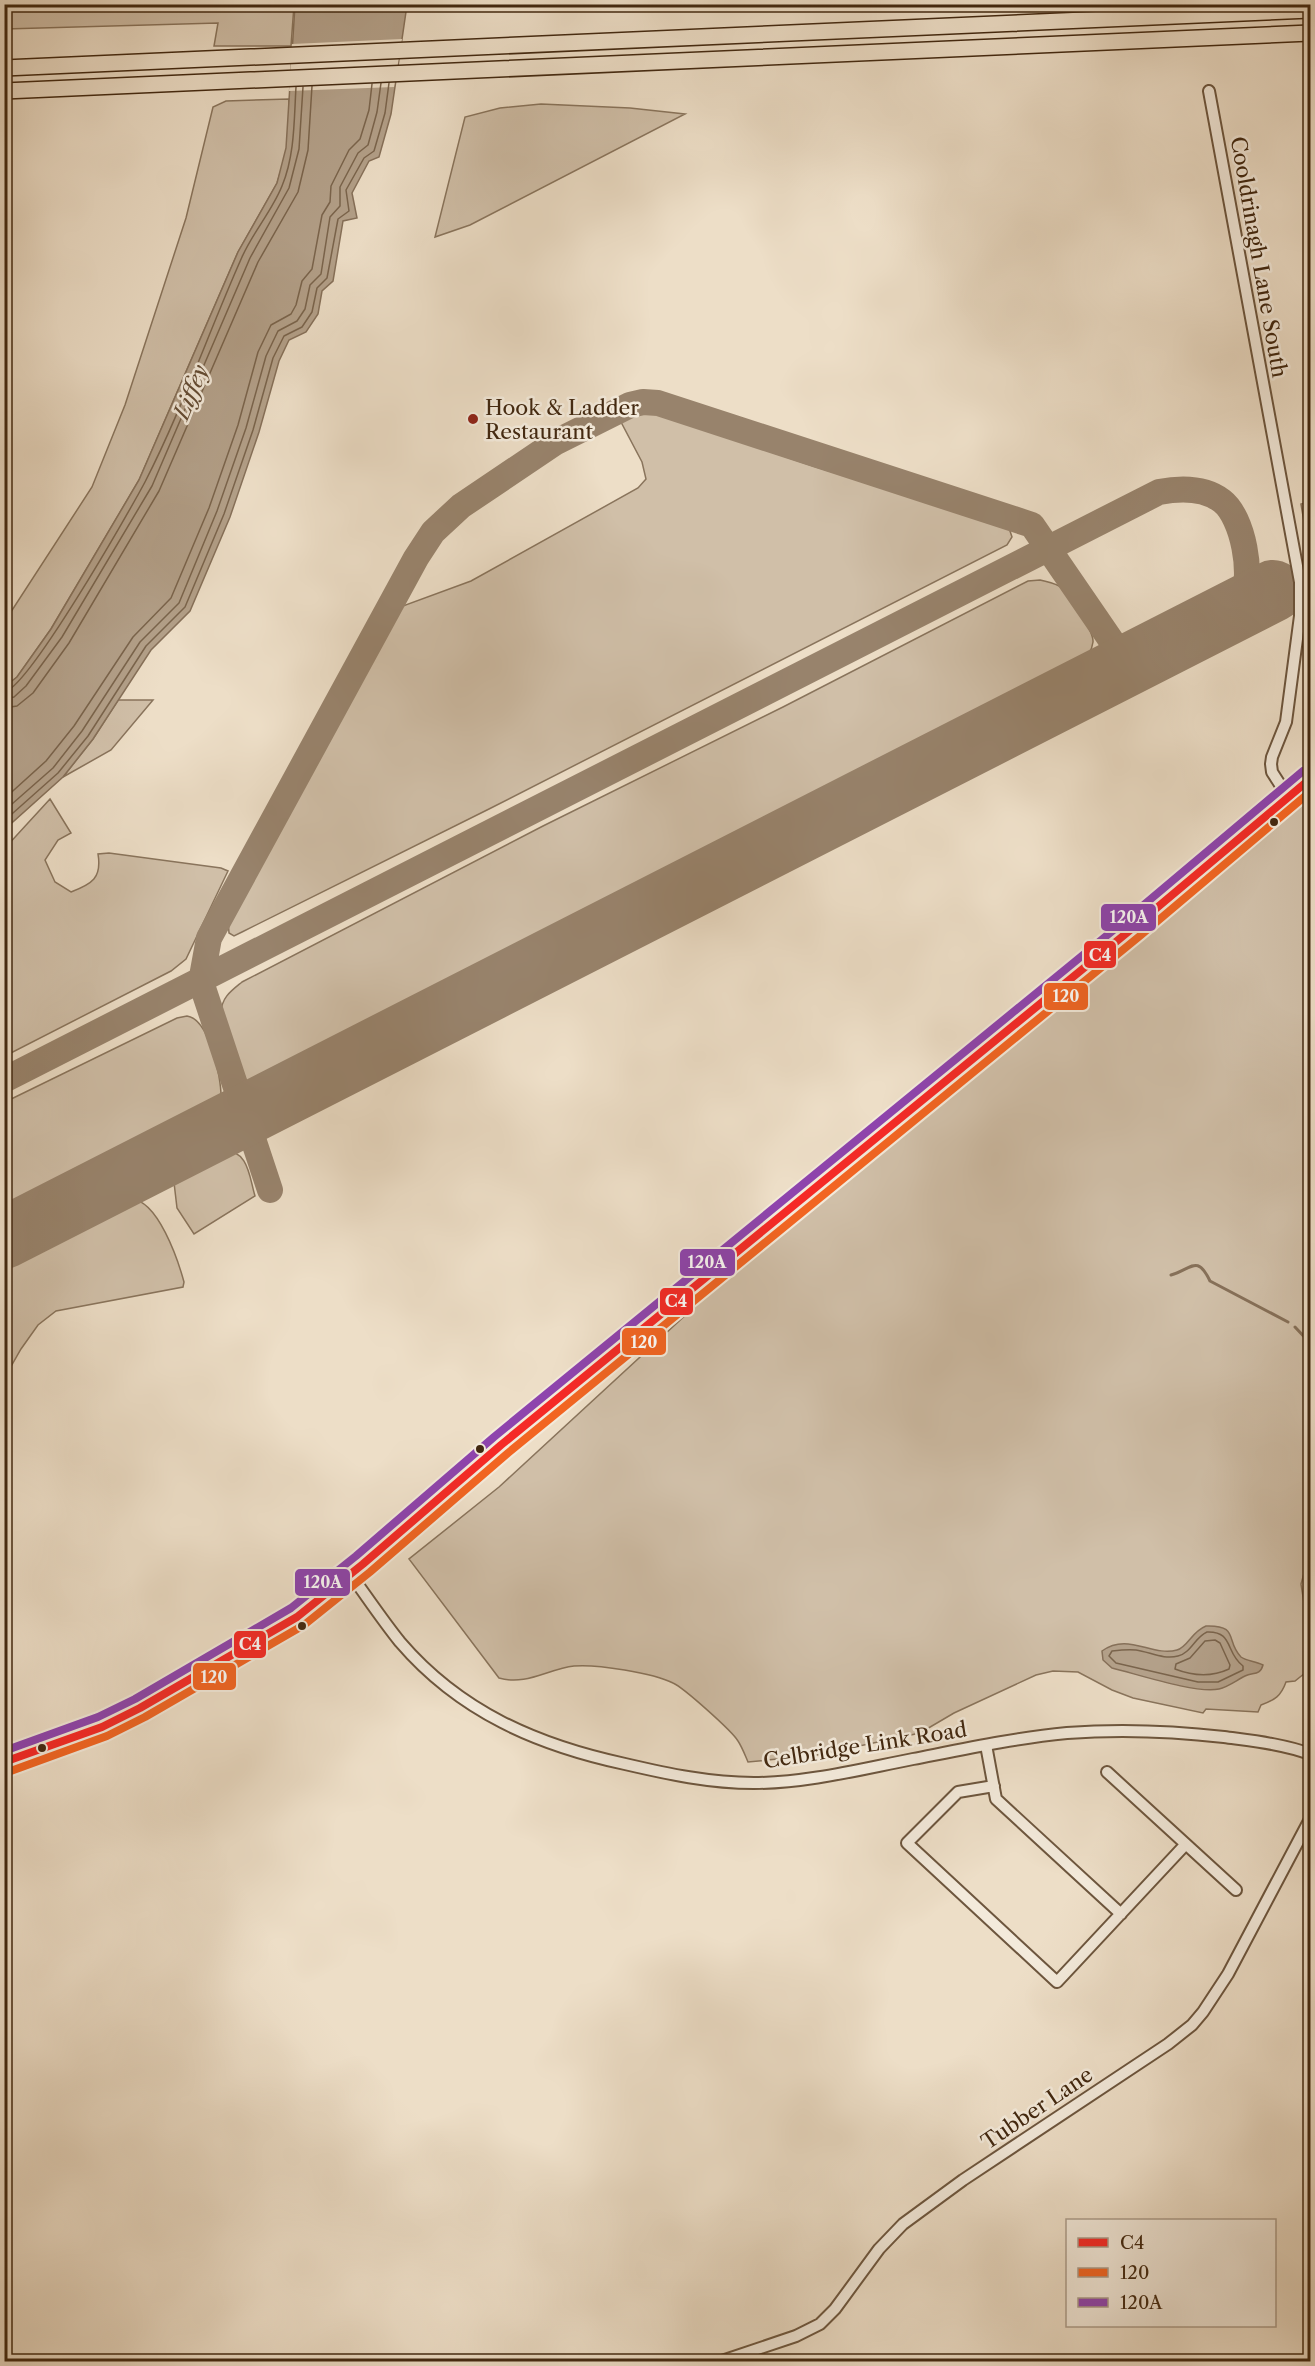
<svg xmlns="http://www.w3.org/2000/svg" width="1315" height="2366" font-family="'Libre Caslon Text',serif">
<style>
.green{fill:#d0bfa8;stroke:#89745c;stroke-width:1.5}
.water{fill:#b3a089;stroke:#867059;stroke-width:1.5}
.pier{fill:#eddec7}
.lines{fill:none;stroke-linecap:round;stroke-linejoin:round}
.shore{stroke:#7a644c;stroke-width:1.5}
.stream{stroke:#867059;stroke-width:3}
.taxiway{stroke:#98836c;stroke-width:26}
.runway{stroke:#98836c;stroke-width:62}
.minor-casing{stroke:#6d563e;stroke-width:14}
.major-casing{stroke:#422810;stroke-width:16}
.highway-casing{stroke:#422810;stroke-width:18}
.minor{stroke:#f3eadb;stroke-width:10}
.major{stroke:#eddec7;stroke-width:14}
.highway{stroke:#eddec7;stroke-width:15}
.bus-1-casing{stroke:#f3eadb;stroke-width:12}
.bus-2-casing{stroke:#f3eadb;stroke-width:12}
.bus-3-casing{stroke:#f3eadb;stroke-width:12}
.bus-1{stroke:#f52a26;stroke-width:8}
.bus-2{stroke:#f26522;stroke-width:8}
.bus-3{stroke:#8e44ad;stroke-width:8}
.poi-dot{fill:#8f2418;stroke:#f3eadb;stroke-width:2}
.bus-dot{fill:#422810;stroke:#f3eadb;stroke-width:2}
.labels{text-anchor:middle;dominant-baseline:central;stroke-width:5;stroke-linejoin:round;paint-order:stroke}
.street-label{font-size:21px;fill:#422810;stroke:#f3eadb}
.poi-label{font-size:21px;fill:#422810;stroke:#f3eadb;text-anchor:start}
.water-label{font-size:22px;font-style:italic;fill:#644c34;stroke:#f3eadb}
.line-badge{stroke:#f3eadb;stroke-width:2}
.badge-label{font-size:16px;text-anchor:middle;font-weight:bold;fill:#fff}
</style>
<rect width="100%" height="100%" fill="#eddec7"/>
<filter id="stains"><feTurbulence type="fractalNoise" baseFrequency=".00333" numOctaves="4"/><feColorMatrix values="0 0 0 0 .2 0 0 0 0 .09 0 0 0 0 .02 0 0 0 .5 -.17"/></filter>
<radialGradient id="worn" r=".72"><stop offset=".6" stop-color="#630" stop-opacity="0"/><stop offset="1" stop-color="#630" stop-opacity=".3"/></radialGradient>
<path class="green" d="M 5,4 L 294,4 L 294,5 L 291,46 L 214,46 L 218,23 L 5,29 Z
M 289,99 L 290,142 L 277,183 L 238,252 L 139,480 L 51,629 L 17,677 L 5,687 L 5,621 L 92,487 L 125,405 L 186,218 L 213,107 L 226,101 Z
M 541,104 L 630,108 L 685,114 L 470,225 L 435,237 L 465,117 L 500,108 Z
M 648,412 L 675,419 L 813,466 L 998,523 L 1009,528 L 1012,537 L 1007,545 L 489,809 L 242,932 L 234,936 L 229,933 L 228,920 L 400,607 L 471,581 L 638,488 L 646,479 L 642,462 L 621,422 L 638,413 Z
M 1310,502 L 1310,558 L 1301,504 Z
M 1040,580 C 1047,582 1056,583 1062,588 C 1070,594 1094,632 1093,642 C 1092,651 1087,656 1081,662 L 644,888 L 275,1072 L 247,1083 L 221,1012 C 222,997 231,991 242,982 L 543,826 L 783,707 L 1028,581 Z
M 118,700 L 153,700 L 111,750 L 63,777 L 93,739 Z
M 50,799 L 71,833 L 58,840 L 45,860 L 55,882 L 71,892 C 92,884 102,878 98,854 L 109,853 L 221,868 L 228,871 L 186,959 L 171,971 L 5,1056 L 5,848 Z
M 1303,801 L 1310,819 L 1310,1552 L 1301,1584 L 1310,1641 L 1310,1669 L 1295,1681 L 1286,1682 C 1281,1696 1275,1700 1261,1705 L 1258,1712 L 1206,1709 L 1203,1713 L 1133,1698 L 1112,1690 L 1078,1672 L 1053,1671 L 1036,1675 L 954,1713 L 920,1733 L 808,1757 L 804,1749 L 793,1750 L 788,1758 L 748,1762 C 745,1755 742,1747 738,1741 C 732,1731 684,1688 673,1683 C 653,1673 597,1664 574,1666 C 548,1669 526,1686 499,1678 L 409,1559 L 499,1487 L 818,1193 L 1218,864 L 1235,854 Z
M 187,1016 C 209,1019 221,1076 221,1096 L 214,1103 L 114,1157 L 5,1210 L 5,1102 L 177,1018 Z
M 222,1150 C 249,1150 249,1176 255,1196 L 194,1234 L 177,1208 L 173,1174 Z
M 131,1199 C 158,1200 178,1260 184,1282 L 183,1287 L 56,1311 L 38,1325 L 21,1349 L 5,1377 L 5,1262 Z"/>
<path class="water" d="M 295,5 L 407,5 L 391,114 L 379,157 L 369,161 L 352,193 L 357,218 L 343,221 L 333,281 L 322,291 L 318,314 L 306,332 L 289,340 L 279,361 L 259,432 L 230,517 L 190,611 L 151,650 L 93,739 L 63,777 L 5,829 L 4,687 L 17,677 L 51,629 L 139,480 L 238,252 L 277,183 L 286,148 Z
M 1206,1626 C 1240,1625 1225,1641 1241,1657 C 1246,1661 1256,1661 1263,1665 C 1260,1676 1253,1672 1245,1676 C 1237,1680 1228,1687 1219,1689 C 1196,1694 1137,1674 1112,1668 L 1103,1660 L 1102,1651 C 1128,1632 1152,1657 1177,1650 C 1188,1647 1191,1632 1206,1626 Z"/>
<path class="pier" d="M 402,39 L 394,87 L 289,91 L 292,44 Z"/>
<g class="lines">
<path class="shore" d="M 4,692 C 28,689 129,512 145,482 C 182,410 209,331 242,257 C 253,232 272,211 282,186 C 295,155 294,119 296,87
M 4,699 L 14,697 L 26,686 L 62,637 L 152,486 L 250,258 L 289,188 L 299,149 L 303,87
M 4,708 L 17,706 L 33,693 L 69,643 L 159,491 L 258,262 L 298,192 L 308,150 L 312,86
M 4,799 L 46,761 L 74,726 L 133,637 L 171,598 L 209,508 L 238,425 L 258,352 L 271,325 L 291,314 L 296,305 L 302,281 L 312,269 L 322,215 L 330,202 L 331,186 L 349,150 L 360,139 L 369,110 L 372,84
M 4,811 L 53,768 L 82,731 L 140,642 L 179,603 L 217,511 L 246,428 L 266,356 L 278,331 L 297,321 L 305,309 L 310,285 L 321,274 L 330,217 L 340,206 L 340,187 L 358,153 L 368,145 L 377,112 L 381,83
M 4,821 L 58,773 L 88,736 L 146,646 L 185,607 L 224,514 L 253,430 L 273,358 L 284,336 L 302,327 L 312,312 L 317,288 L 327,278 L 338,219 L 349,211 L 346,190 L 364,158 L 374,151 L 385,113 L 389,83
M 1207,1632 C 1234,1631 1225,1653 1243,1666 L 1243,1670 L 1218,1682 L 1198,1682 L 1116,1663 L 1109,1656 L 1112,1651 C 1120,1650 1128,1649 1136,1650 C 1150,1652 1164,1660 1178,1656 C 1191,1653 1195,1637 1207,1632 Z
M 1215,1640 L 1220,1643 L 1230,1665 L 1229,1669 C 1212,1677 1193,1676 1175,1669 L 1176,1664 L 1190,1658 L 1205,1641 Z"/>
<path class="stream" d="M 1171,1275 C 1192,1269 1197,1254 1210,1281 L 1288,1322
M 1295,1327 L 1310,1343"/>
<path class="taxiway" d="M 4,1080 L 1159,492 C 1180,488 1205,488 1222,501 C 1243,517 1254,576 1242,600 C 1239,607 1232,611 1225,615
M 270,1190 L 201,982 L 209,938 L 416,558 L 433,532 L 461,506 L 556,442 L 630,405 L 643,402 L 658,403 L 1032,525 L 1128,665"/>
<path class="runway" d="M 4,1238 L 1273,591"/>
<defs>
<path id="minor" d="M 1209,91 L 1300,582 L 1300,616 L 1286,722 L 1272,757 L 1271,764 L 1272,772 L 1288,797
M 351,1575 C 367,1597 383,1621 400,1642 C 460,1712 537,1745 625,1764 C 668,1774 710,1783 754,1783 C 807,1783 861,1769 913,1759 C 964,1749 1015,1738 1067,1733 C 1119,1729 1172,1731 1224,1737 C 1253,1741 1283,1744 1310,1754
M 986,1745 L 996,1799 L 1121,1914
M 1107,1772 L 1236,1890
M 994,1786 L 958,1792 L 907,1843 L 1057,1982 L 1185,1845
M 719,2362 L 796,2336 L 820,2324 L 835,2309 L 879,2249 L 903,2224 L 963,2180 L 1168,2044 L 1192,2025 L 1203,2012 L 1228,1974 L 1310,1819"/>
<path id="major" d="M 4,1762 L 102,1727 L 140,1708 L 297,1617 L 363,1564 L 501,1445 L 1134,927 L 1310,779"/>
<path id="highway" d="M 4,68 L 1310,10
M 4,91 L 1310,33"/>
</defs>
<use href="#minor" class="minor-casing"/>
<use href="#major" class="major-casing"/>
<use href="#highway" class="highway-casing"/>
<use href="#minor" class="minor"/>
<use href="#major" class="major"/>
<use href="#highway" class="highway"/>
<defs>
<path id="bus-1" d="M 4,1762 L 102,1727 L 140,1708 L 297,1617 L 363,1564 L 501,1445 L 1134,927 L 1310,779"/>
<path id="bus-2" d="M 8,1772 L 107,1736 L 145,1717 L 304,1625 L 370,1572 L 508,1453 L 1141,935 L 1310,792"/>
<path id="bus-3" d="M 4,1751 L 98,1717 L 135,1699 L 291,1608 L 356,1556 L 494,1437 L 1127,919 L 1303,771"/>
</defs>
<use href="#bus-1" class="bus-1-casing"/>
<use href="#bus-2" class="bus-2-casing"/>
<use href="#bus-3" class="bus-3-casing"/>
<use href="#bus-1" class="bus-1"/>
<use href="#bus-2" class="bus-2"/>
<use href="#bus-3" class="bus-3"/>
</g>
<circle class="poi-dot" cx="473" cy="419" r="6"/>
<g class="bus-dot">
<circle cx="1274" cy="822" r="5"/>
<circle cx="480" cy="1449" r="5"/>
<circle cx="302" cy="1626" r="5"/>
<circle cx="42" cy="1748" r="5"/>
</g>
<g class="labels">
<g class="street-label">
<text transform="translate(1259 257) rotate(80)">Cooldrinagh Lane South</text>
<text transform="translate(865 1745) rotate(-9)">Celbridge Link Road</text>
<text transform="translate(1037 2108) rotate(-34)">Tubber Lane</text>
</g>
<g class="poi-label">
<text x="485" y="407">Hook &amp; Ladder<tspan x="485" dy="24">Restaurant</tspan></text>
</g>
<g class="water-label">
<text transform="translate(191 392) rotate(-68)">Liffey</text>
</g>
</g>
<g class="line-badge">
<rect x="1100" y="903" width="57" height="29" rx="6" fill="#8e44ad"/>
<rect x="1083" y="940" width="34" height="29" rx="6" fill="#f52a26"/>
<rect x="1043" y="982" width="46" height="29" rx="6" fill="#f26522"/>
<rect x="679" y="1248" width="57" height="29" rx="6" fill="#8e44ad"/>
<rect x="659" y="1287" width="35" height="29" rx="6" fill="#f52a26"/>
<rect x="621" y="1327" width="46" height="29" rx="6" fill="#f26522"/>
<rect x="294" y="1568" width="57" height="29" rx="6" fill="#8e44ad"/>
<rect x="233" y="1630" width="34" height="29" rx="6" fill="#f52a26"/>
<rect x="192" y="1662" width="45" height="29" rx="6" fill="#f26522"/>
</g>
<g class="badge-label">
<text x="1129" y="923">120A</text>
<text x="1100" y="961">C4</text>
<text x="1066" y="1002">120</text>
<text x="707" y="1268">120A</text>
<text x="676" y="1307">C4</text>
<text x="644" y="1348">120</text>
<text x="323" y="1588">120A</text>
<text x="250" y="1650">C4</text>
<text x="214" y="1683">120</text>
</g>
<rect width="1315" height="2366" fill="none" stroke="#eddec7" stroke-width="24"/>
<rect x="6" y="6" width="1303" height="2354" fill="none" stroke="#422810" stroke-width="3"/>
<rect x="12" y="12" width="1291" height="2342" fill="none" stroke="#422810" stroke-width="1.5"/>
<rect x="1066" y="2219" width="210" height="108" fill="#f3eadb" stroke="#ac9c8a" stroke-width="1.5"/>
<rect x="1078" y="2238" width="30" height="9" fill="#f52a26" stroke="#ac9c8a" stroke-width="1.5"/>
<text x="1120" y="2249" font-size="18" fill="#422810">C4</text>
<rect x="1078" y="2268" width="30" height="9" fill="#f26522" stroke="#ac9c8a" stroke-width="1.5"/>
<text x="1120" y="2279" font-size="18" fill="#422810">120</text>
<rect x="1078" y="2298" width="30" height="9" fill="#8e44ad" stroke="#ac9c8a" stroke-width="1.5"/>
<text x="1120" y="2309" font-size="18" fill="#422810">120A</text>
<rect width="100%" height="100%" filter="url(#stains)"/>
<rect width="100%" height="100%" fill="url(#worn)"/>
</svg>
